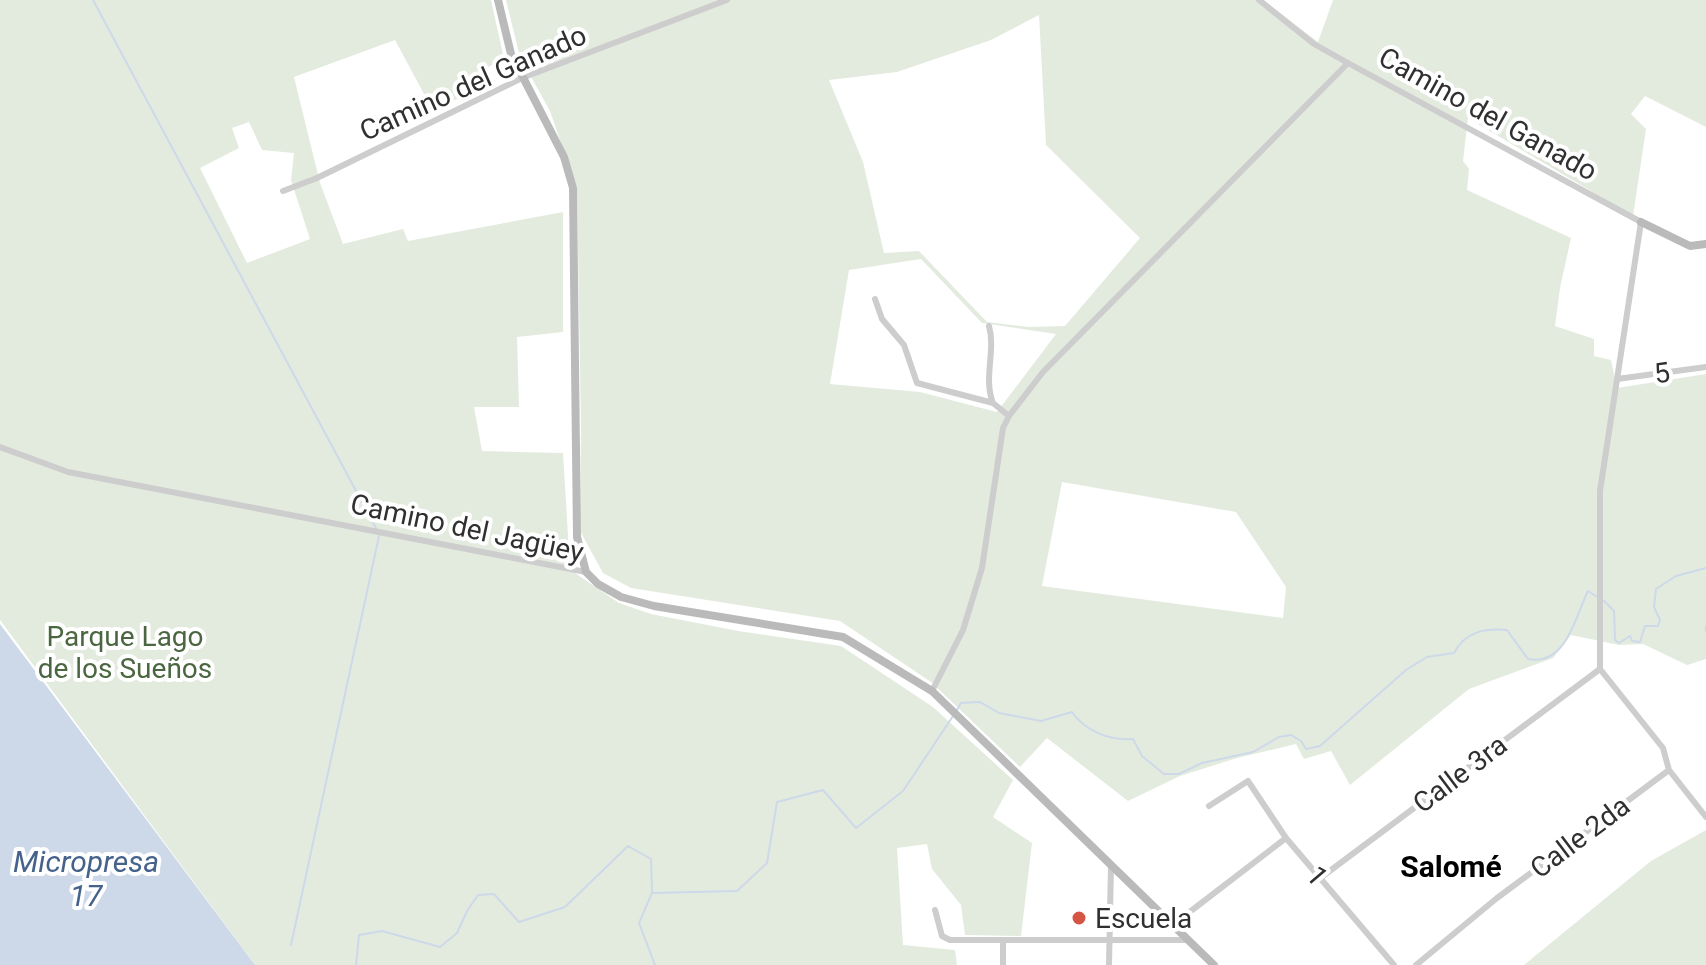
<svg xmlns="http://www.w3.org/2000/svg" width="1706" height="965" font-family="Roboto,sans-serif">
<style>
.green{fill:#e3ebdf;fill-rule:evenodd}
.water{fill:#cdd9e9}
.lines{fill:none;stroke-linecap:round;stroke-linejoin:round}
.stream{stroke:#cdd9e9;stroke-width:2}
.street{stroke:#cdcdcd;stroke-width:6}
.secondary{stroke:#bababa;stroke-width:8}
.poi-dot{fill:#d45544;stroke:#fff;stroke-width:3}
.labels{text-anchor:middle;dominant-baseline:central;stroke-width:8;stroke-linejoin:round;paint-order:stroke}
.street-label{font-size:28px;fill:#303030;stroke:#fff}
.park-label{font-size:28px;fill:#4b6741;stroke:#fff}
.poi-label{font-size:28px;fill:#303030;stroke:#fff;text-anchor:start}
.water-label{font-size:30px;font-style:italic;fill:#45628a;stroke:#fff}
.neighbourhood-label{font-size:30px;font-weight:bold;fill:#000;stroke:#fff}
</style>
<rect width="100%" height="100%" fill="#fff"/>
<path class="green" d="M 0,0 L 491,0 L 504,59 L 476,73 L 482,92 L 431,107 L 395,40 L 294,77 L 320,183 L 343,244 L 403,229 L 408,241 L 563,212 L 563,332 L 517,337 L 519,407 L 474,407 L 482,451 L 563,453 L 569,552 L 575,573 L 619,603 L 651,614 L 738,631 L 841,646 L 933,707 L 1013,780 L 993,817 L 1032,843 L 1021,936 L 965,935 L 961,905 L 932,869 L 927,844 L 897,848 L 903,945 L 955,950 L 957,965 L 255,965 L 0,620 ZM 249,122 L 262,150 L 294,153 L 291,180 L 310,239 L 247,263 L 200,168 L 239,148 L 232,128 Z
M 506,0 L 1263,0 L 1318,42 L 1333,0 L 1706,0 L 1706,127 L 1645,96 L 1631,114 L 1646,129 L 1633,216 L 1468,118 L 1463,161 L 1469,169 L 1467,190 L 1571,238 L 1560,288 L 1555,326 L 1594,339 L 1594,356 L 1611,360 L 1617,388 L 1706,374 L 1706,659 L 1687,665 L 1643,644 L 1619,645 L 1571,635 L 1553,658 L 1469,689 L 1350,785 L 1331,751 L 1304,759 L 1296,744 L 1237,758 L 1180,776 L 1128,801 L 1047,738 L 1020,767 L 931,682 L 840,621 L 631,588 L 603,573 L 580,531 L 581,427 L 577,189 L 550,111 L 520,57 ZM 1039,15 L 1046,145 L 1140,238 L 1065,326 L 1028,327 L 987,322 L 919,251 L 884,253 L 863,162 L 829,80 L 897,72 L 991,40 ZM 921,259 L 982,323 L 1056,334 L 997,412 L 920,392 L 830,384 L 849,270 ZM 1062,482 L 1236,512 L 1286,587 L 1283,618 L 1042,586 Z
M 1706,830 L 1706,965 L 1524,965 L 1651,861 Z"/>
<path class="water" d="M 0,624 L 255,965 L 0,965 Z"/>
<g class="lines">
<path class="stream" d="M 93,0 L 377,530
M 1604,601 L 1614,611 L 1615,640 L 1619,643 L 1630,636 L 1632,641 L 1640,642 L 1645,626 L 1658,626 L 1660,620 L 1654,607 L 1656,589 L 1676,576 L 1706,568
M 1706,626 L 1706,631
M 957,710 L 961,703 L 980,702 L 999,713 L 1041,721 L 1072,712 C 1085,731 1110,741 1133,739 L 1142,756 L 1164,774 L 1179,774 L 1202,763 L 1253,752 L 1279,737 L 1291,735 L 1301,741 L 1306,749 L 1320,746 L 1406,670 L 1427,657 L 1454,653 C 1465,632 1484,628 1507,630 L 1528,659 C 1566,667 1575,617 1588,591 L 1599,598
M 652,893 L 639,923 L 655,965
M 291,945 L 379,536
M 356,965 L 359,935 L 382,931 L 440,947 L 457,933 L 467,911 L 478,895 L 494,894 L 519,922 L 565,907 L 628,846 L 651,859 L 652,893 L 737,891 L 767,863 L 777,802 L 823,790 L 856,828 L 903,791 L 953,716"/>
<path class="street" d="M 1259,0 L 1314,44 L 1348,63 L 1641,222 L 1600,491 L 1600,669 L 1663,748 L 1669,770 L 1706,817
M 283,191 L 317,178 L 522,78 L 727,0
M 875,299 L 882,319 L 904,345 L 917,383 L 993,403 L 1009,416
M 989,326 C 996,351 983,378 993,403
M 1617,379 L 1706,367
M 0,447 L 68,472 L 586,572
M 932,691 L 963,630 L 982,568 L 1003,428 L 1009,416 L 1043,372 L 1348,63
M 1209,806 L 1248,781 L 1286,838 L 1394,965
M 1319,879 L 1600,669
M 935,910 L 942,936 L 950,940 L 1187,940
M 1174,924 L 1286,838
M 1003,965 L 1003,941
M 1109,965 L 1111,865
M 1416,965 L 1497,898 L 1669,770"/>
<path class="secondary" d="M 498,0 L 511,54 L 564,157 L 573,188 L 577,537 L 586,572 L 598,584 L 621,597 L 654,606 L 843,637 L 932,691 L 1214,965
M 1641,222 L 1690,246 L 1706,244"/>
</g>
<circle class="poi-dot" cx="1079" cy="918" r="8"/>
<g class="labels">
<g class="street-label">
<text transform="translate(473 83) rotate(-24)">Camino del Ganado</text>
<text transform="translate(1488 114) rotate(29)">Camino del Ganado</text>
<text transform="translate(1662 373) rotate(-8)">5</text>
<text transform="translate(467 528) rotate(12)">Camino del Jagüey</text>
<text transform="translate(1460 774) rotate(-37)">Calle 3ra</text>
<text transform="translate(1580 837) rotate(-37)">Calle 2da</text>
<text transform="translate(1317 876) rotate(50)">1</text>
</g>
<g class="park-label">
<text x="125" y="636">Parque Lago<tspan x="125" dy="32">de los Sueños</tspan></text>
</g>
<g class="poi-label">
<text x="1095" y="918">Escuela</text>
</g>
<g class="water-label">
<text x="86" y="861">Micropresa<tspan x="86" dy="34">17</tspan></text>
</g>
<g class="neighbourhood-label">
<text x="1451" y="866">Salomé</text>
</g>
</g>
</svg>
